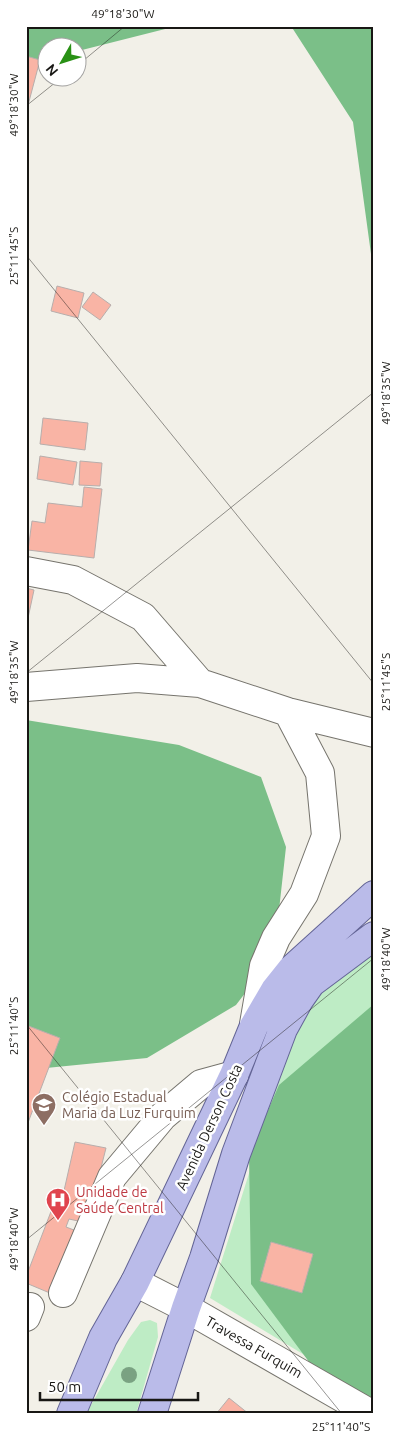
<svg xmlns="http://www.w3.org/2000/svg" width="400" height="1440" viewBox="0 0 400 1440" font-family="Ubuntu,sans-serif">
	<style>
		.green { fill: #beecc5 }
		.forest { fill: #7bbf88 }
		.building { fill: #f9b4a5; stroke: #b7aeac }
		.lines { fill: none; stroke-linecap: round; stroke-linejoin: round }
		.minor-casing { stroke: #76746d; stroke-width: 30 }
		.major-casing { stroke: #636495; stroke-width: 30 }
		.minor { stroke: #fff; stroke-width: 28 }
		.major { stroke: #babbe9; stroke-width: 28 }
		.tree { fill: #7aa282 }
		.ticks { fill: none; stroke: #181714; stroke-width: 1; stroke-opacity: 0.45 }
		.labels { text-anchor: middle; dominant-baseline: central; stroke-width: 5; stroke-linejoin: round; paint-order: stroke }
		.education-label { font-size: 14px; fill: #785e54; stroke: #fff; text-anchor: start }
		.street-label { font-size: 14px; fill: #181714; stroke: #fff }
		.health-label { font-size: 14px; fill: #be3a42; stroke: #fff; text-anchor: start }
		.neatline { fill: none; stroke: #181714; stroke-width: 2 }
		.ticks-label { font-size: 12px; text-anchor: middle; fill: #181714 }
	</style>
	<rect width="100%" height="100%" fill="#f2f0e8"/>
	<path class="green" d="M374,953v444l-164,-99 91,-291z
		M150,1320l7,3 1,14 -22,77h-50l42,-74 13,-18z"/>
	<path class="forest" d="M26,26h151l-99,25v-3h-30l-1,10 -15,4h-6z
		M291,26h83v250l-21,-154z
		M26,720l153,25 82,32 25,70 -12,108 -38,50 -89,53 -121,12z
		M374,1004v410l-53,-36 -70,-94 -2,-130 30,-69z"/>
	<path class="building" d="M26,56l14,4 -13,49 -1,-1z
		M57,286l27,7 -6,25 -27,-7z
		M93,292l18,13 -11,15 -18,-13z
		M43,418l45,5 -3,27 -45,-6z
		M40,456l37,6 -4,23 -36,-6z
		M80,461l22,2 -2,23 -21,-1z
		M84,487l18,2 -8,69 -66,-8 4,-29 13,2 3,-20 34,4z
		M26,588l8,2 -6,28h-2z
		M26,1025l34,13 -34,90z
		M75,1142l31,6 -19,75 -18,-4 -3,8 16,6 -25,63 -31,-13v-6l29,-76 6,3z
		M271,1242l42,12 -11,39 -42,-12z
		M229,1398l20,16h-33z"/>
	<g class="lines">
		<defs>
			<path id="minor" d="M26,571l47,9 70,37 57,66
				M26,687l111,-9 63,5 88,29 86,21
				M254,1024l10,-58 12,-28 28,-44 22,-58 -6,-63 -32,-61
				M135,1282l51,26 185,106
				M63,1293l49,-116 51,-61 38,-32 33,-9
				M26,1317l4,-10"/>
			<path id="major" d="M71,1414l32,-76 32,-56 99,-207 20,-49 21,-36 16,-20 83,-75
				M152,1414l34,-106 18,-50 32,-104 47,-125 16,-29 12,-17 63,-47"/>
		</defs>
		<use href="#minor" class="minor-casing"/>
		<use href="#major" class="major-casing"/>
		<use href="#minor" class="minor"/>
		<use href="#major" class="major"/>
	</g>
	<circle class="tree" cx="129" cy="1375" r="8"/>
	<path class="ticks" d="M78,65l47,-39M26,106l35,-28M26,255l348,429M26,673l348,-281M26,1024l316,390M26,1240l348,-282"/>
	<defs>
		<symbol id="school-pin" viewBox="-11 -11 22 30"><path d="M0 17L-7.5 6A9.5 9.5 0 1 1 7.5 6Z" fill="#8d6e63" stroke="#fff"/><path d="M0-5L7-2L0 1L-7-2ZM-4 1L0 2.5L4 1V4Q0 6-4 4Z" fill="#fff"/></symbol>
		<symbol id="hospital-pin" viewBox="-11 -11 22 30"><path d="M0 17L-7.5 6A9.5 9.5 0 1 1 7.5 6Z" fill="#e0444e" stroke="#fff"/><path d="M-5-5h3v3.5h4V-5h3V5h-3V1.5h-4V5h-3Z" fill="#fff"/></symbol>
	</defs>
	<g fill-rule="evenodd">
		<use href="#school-pin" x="30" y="1091" width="28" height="38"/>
		<use href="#hospital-pin" x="44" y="1186" width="28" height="38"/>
	</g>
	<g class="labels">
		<g class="education-label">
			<text x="62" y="1097">Colégio Estadual<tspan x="62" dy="16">Maria da Luz Furquim</tspan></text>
		</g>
		<g class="street-label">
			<text transform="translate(209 1127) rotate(-65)">Avenida Derson Costa</text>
			<text transform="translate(254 1347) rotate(30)">Travessa Furquim</text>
		</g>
		<g class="health-label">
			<text x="76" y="1192">Unidade de<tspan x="76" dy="16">Saúde Central</tspan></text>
		</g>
	</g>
	<rect width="400" height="1440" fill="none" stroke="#ffffff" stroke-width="55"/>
	<g transform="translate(62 62) rotate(231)"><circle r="24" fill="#ffffff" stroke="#a3a2a1"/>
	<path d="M0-4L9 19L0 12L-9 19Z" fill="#299115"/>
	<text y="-8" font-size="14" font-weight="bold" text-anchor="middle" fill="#181714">N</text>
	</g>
	<path d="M40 1392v8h158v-8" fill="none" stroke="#181714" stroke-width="2.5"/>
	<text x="48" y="1392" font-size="15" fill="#181714" stroke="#ffffff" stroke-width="4" paint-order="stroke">50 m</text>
	<rect x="28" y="28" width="344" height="1384" class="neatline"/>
	<g class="ticks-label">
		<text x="123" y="18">49°18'30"W</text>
		<text transform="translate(14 105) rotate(-90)" y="4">49°18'30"W</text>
		<text transform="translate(14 256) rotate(-90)" y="4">25°11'45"S</text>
		<text transform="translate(386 393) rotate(-90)" y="4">49°18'35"W</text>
		<text transform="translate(14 672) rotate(-90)" y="4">49°18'35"W</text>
		<text transform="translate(386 682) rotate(-90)" y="4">25°11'45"S</text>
		<text transform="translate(386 959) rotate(-90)" y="4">49°18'40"W</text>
		<text transform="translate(14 1026) rotate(-90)" y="4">25°11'40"S</text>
		<text transform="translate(14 1239) rotate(-90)" y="4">49°18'40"W</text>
		<text x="341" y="1431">25°11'40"S</text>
	</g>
</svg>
